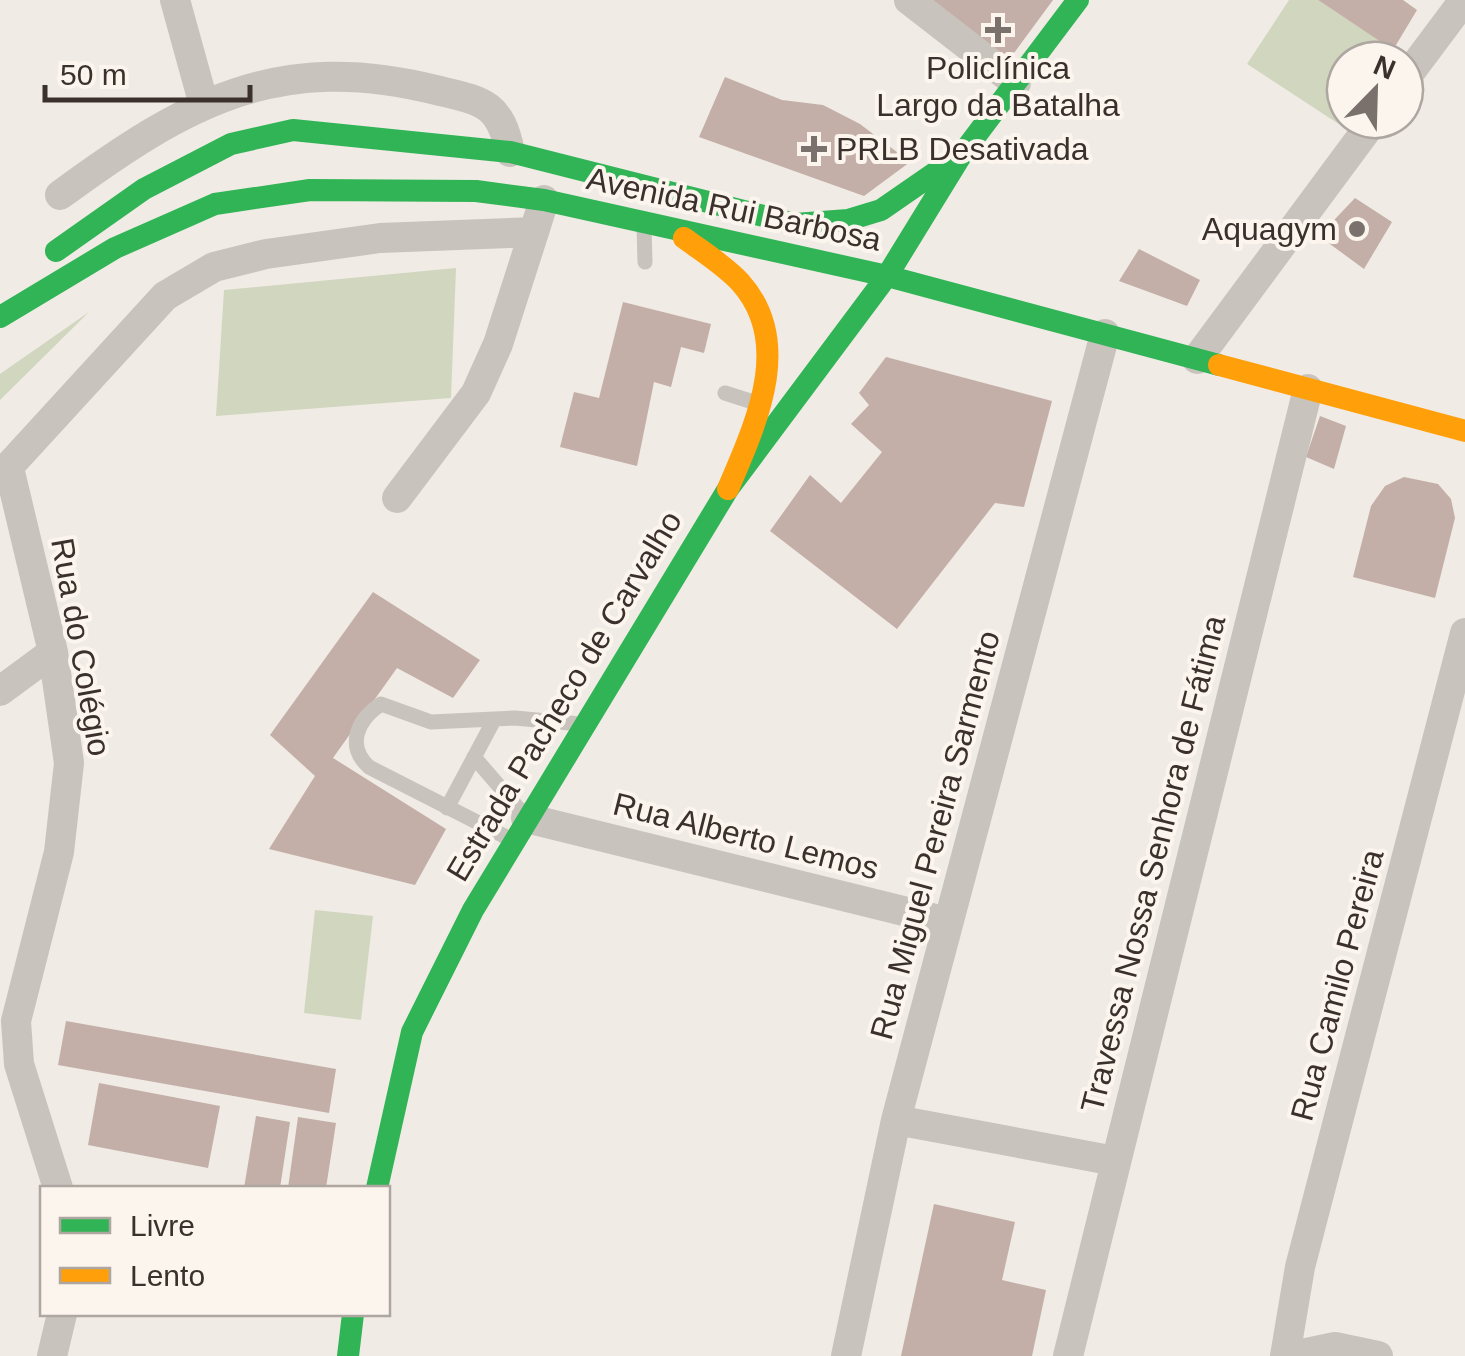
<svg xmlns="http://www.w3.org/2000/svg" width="1465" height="1356" viewBox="0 0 1465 1356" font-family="Arial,sans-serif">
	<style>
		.green { fill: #d1d6bf }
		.building { fill: #c3afa7 }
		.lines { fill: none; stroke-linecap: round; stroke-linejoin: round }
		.lane { stroke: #c9c3be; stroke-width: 15 }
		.street { stroke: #c9c3be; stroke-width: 30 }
		.fast { stroke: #30b455; stroke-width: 22 }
		.slow { stroke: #ff9f0a; stroke-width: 22 }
		.poi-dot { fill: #7a716c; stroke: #fbf5ee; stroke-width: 4 }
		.labels { text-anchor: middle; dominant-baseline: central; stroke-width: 8; stroke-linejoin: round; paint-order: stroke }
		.poi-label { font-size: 32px; fill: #3b302b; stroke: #fbf5ee }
		.street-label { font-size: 32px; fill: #3b302b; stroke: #fbf5ee }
	</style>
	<rect width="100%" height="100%" fill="#f0ebe5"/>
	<path class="green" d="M1289,0h29l86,57 -59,3v60h18l-9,14 -107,-70z
		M456,268l-5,130 -235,18 8,-126z
		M89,312l-89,88v-26z
		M315,910l58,6 -12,104 -57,-7z"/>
	<path class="building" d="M924,0h129l-45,61z
		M1318,0h85l14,10 -24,40z
		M725,77l57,23 41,5 37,19 50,38 -46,34 -165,-59z
		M1355,198l37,24 -28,47 -45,-33z
		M1139,249l61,31 -13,26 -68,-25z
		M623,302l88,22 -7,29 -23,-6 -10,40 -17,-5 -17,84 -77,-19 14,-55 25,6z
		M886,357l166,44 -28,106 -29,-4 -98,126 -127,-98 40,-56 31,28 41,-51 -31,-28 18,-19 -10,-12z
		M1320,416l26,10 -12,43 -28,-12z
		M1404,477l34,7 13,15 4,19 -20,80 -82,-21 18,-71 14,-20z
		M373,592l107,68 -27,38 -56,-30 -64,90 113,71 -31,56 -146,-36 46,-73 -45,-41z
		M66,1021l270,48 -7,44 -271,-48z
		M99,1083l121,23 -12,62 -120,-23z
		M256,1116l34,6 -10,66h-36z
		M298,1117l38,6 -10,65h-38z
		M934,1204l81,18 -13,58 44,10 -14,66h-131z"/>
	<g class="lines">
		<path class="lane" d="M644,226l1,36
			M725,393l28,9
			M474,757l50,58
			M447,808l47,-88
			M512,840l-143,-73c-23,-21 -12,-47 12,-63l50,18 84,-4 65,6"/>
		<path class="street" d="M175,0l29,105
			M909,0l107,83
			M1405,79l59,-79
			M60,195c124,-91 217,-145 376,-105 46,11 64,12 74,62
			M1197,359l177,-239
			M9,468l44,184 16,111 -10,89 -43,169 3,43 39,124
			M0,476l165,-180 49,-29 52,-13 114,-16 154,-6 10,-32
			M397,498l79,-105 22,-49 36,-112
			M0,691l53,-39
			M526,818l422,104
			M896,1120l219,41
			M52,1356l10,-42
			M846,1356l50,-236 209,-786
			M1068,1356l240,-967
			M1285,1356l15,-89 165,-634
			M1292,1356l43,-9 43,9"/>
		<path class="fast" d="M56,251l88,-62 87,-45 62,-14 217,22 285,72 53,-4 33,-10 81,-56
			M887,276l75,-122 116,-154
			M0,317l115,-69 100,-44 95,-14 166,1 68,9 343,76 332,89
			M377,1188l35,-156 61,-122 255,-421 159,-213
			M348,1356l5,-42"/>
		<path class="slow" d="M684,238c19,14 40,27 56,44 55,61 15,143 -12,207
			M1219,365l246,66"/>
	</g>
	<g class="poi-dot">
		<path d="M993 15h10v10h10v10h-10v10h-10v-10h-10v-10h10z"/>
		<path d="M809 134h10v10h10v10h-10v10h-10v-10h-10v-10h10z"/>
		<circle cx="1357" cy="229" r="10"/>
	</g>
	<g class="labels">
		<g class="poi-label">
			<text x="998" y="68">Policlínica<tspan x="998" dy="37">Largo da Batalha</tspan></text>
			<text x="836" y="149" text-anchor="start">PRLB Desativada</text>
			<text x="1337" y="229" text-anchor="end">Aquagym</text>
		</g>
		<g class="street-label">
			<text transform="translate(734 209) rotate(12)">Avenida Rui Barbosa</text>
			<text transform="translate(81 647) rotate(80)">Rua do Colégio</text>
			<text transform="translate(564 696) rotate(-59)">Estrada Pacheco de Carvalho</text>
			<text transform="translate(935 835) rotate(-75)">Rua Miguel Pereira Sarmento</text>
			<text transform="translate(746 836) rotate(14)">Rua Alberto Lemos</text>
			<text transform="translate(1153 864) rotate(-76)">Travessa Nossa Senhora de Fátima</text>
			<text transform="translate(1337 985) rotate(-75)">Rua Camilo Pereira</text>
		</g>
	</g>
	<rect x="40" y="1186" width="350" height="130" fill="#fbf5ee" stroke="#aea6a0" stroke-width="2.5"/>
	<rect x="60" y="1218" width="50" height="15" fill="#30b455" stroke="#aea6a0" stroke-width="2.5"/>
	<text x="130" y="1236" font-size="30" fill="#3b302b">Livre</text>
	<rect x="60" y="1268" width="50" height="15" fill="#ff9f0a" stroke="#aea6a0" stroke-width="2.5"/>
	<text x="130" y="1286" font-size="30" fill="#3b302b">Lento</text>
	<g transform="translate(1375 90) rotate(23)"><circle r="48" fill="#fbf5ee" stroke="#aea6a0" stroke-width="2.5"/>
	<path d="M0-8L18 38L0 25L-18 38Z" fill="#7a716c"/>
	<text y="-15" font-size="28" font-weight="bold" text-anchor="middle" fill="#3b302b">N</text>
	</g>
	<path d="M45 85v15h205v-15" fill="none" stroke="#3b302b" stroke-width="5"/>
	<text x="60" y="85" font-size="30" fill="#3b302b" stroke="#fbf5ee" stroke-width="8" paint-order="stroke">50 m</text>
</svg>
